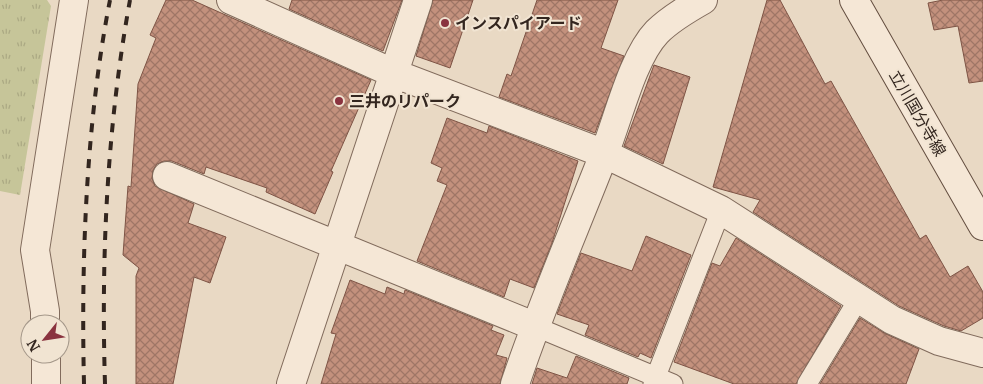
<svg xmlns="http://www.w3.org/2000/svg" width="983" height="384" viewBox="0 0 983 384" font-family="Merriweather,'Noto Sans JP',serif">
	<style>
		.grass { fill: url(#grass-tufts) }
		.building { fill: url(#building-cross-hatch); stroke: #7e5445 }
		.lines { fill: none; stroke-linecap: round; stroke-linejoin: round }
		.service-casing { stroke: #816b5c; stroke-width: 21 }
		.minor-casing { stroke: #816b5c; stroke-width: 30 }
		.secondary-casing { stroke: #634d3f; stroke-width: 30 }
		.service { stroke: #f5e7d6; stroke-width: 19 }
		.minor { stroke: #f5e7d6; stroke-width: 28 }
		.secondary { stroke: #f5e7d6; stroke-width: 28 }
		.rail { stroke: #33261f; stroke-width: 4; stroke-dasharray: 9 9; stroke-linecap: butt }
		.poi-dot { fill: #8a333f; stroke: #f1e4d2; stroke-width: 2 }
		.labels { text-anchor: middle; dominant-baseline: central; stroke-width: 4; stroke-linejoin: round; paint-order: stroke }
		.poi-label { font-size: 16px; font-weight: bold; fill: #33261f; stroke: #f1e4d2; text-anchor: start }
		.street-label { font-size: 16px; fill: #33261f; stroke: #f1e4d2 }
	</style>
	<defs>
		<pattern id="grass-tufts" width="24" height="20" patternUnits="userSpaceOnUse" patternTransform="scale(1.25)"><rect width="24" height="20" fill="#c6c599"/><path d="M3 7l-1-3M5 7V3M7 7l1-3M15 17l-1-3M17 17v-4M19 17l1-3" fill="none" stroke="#aba983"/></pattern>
		<pattern id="building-cross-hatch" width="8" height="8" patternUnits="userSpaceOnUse" patternTransform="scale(1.25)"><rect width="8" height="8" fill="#c3917d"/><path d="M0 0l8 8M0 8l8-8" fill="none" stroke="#9f7666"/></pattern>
	</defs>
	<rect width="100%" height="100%" fill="#e9d9c4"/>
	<path class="grass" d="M0,0h47l4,6 -31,189 -20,-4z"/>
	<path class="building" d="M166,0h26l179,80 -40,91 2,1 -18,42 -49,-22 1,-4 -61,-21 -2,7 -32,-13h-8l-7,3 -4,6 -1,8 3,8 39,18 -6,19 38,14 -16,46 -16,-6 -21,107h-37v-108l3,-8 -16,-13 5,-69 3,1 7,-103 18,-46 -6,-3z
		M292,0h110l-19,51 -94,-42z
		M433,0h40l-23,68 -34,-12z
		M537,0h81l-17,48 23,8 -29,77 -96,-36 8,-23 4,2z
		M767,0h13l45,84 6,-3 89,158 6,-4 24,42 18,-11 15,26v26l-22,13 -17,-5 -45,-20 -146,-94 7,-12 -47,-13z
		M943,0h40v81l-14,2 -11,-57 -24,4 -6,-27z
		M654,65l36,12 -27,87 -39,-18z
		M447,118l40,15 2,-7 89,35 -26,82 -18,45 -24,-9 -6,18 -87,-36 30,-76 -10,-4 5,-13 -11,-5z
		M646,236l45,19 -40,103 -11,-5 -2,4 -53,-22 4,-10 -32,-11 24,-61 51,18z
		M736,238l105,68 -45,78h-62l-60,-22 38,-99 8,3z
		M350,280l35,14 2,-7 17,7 1,-4 88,36 -2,4 13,5 -8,20 11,3 -7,26h-179l15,-50 -5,-1z
		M860,318l26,16 33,15 -13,35h-86z
		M576,356l53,22 -2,6h-95l5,-16 30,10z"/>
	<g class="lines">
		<defs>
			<path id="service" d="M534,326l139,58
				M653,384l68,-174
				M807,384l51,-84"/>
			<path id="minor" d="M231,0l162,73 212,81 116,56 171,110 47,21 44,12
				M167,176l367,150
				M45,324v-13l-10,-61 39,-250
				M46,354v30
				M291,384l127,-384
				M515,384c26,-78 59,-153 89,-230 14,-34 28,-96 53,-122 13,-13 30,-23 46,-32"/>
			<path id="secondary" d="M854,0l129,226"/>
		</defs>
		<use href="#service" class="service-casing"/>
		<use href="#minor" class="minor-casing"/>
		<use href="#secondary" class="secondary-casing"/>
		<use href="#service" class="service"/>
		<use href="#minor" class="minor"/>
		<use href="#secondary" class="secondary"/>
		<path class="rail" d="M84,384c-3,-124 2,-262 26,-384
			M105,384c-4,-128 2,-258 25,-384"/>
	</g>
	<g class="poi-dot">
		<circle cx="445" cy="23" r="5"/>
		<circle cx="339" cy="101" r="5"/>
	</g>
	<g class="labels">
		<g class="poi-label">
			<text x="455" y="23">インスパイアード</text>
			<text x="349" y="101">三井のリパーク</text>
		</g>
		<g class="street-label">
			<text transform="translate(918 113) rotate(60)">立川国分寺線</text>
		</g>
	</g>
	<g transform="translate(45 339) rotate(240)"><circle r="24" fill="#f1e4d2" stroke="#a5988a"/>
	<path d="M0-4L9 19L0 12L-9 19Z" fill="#8a333f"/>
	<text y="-8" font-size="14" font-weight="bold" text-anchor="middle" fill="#33261f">N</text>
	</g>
</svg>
